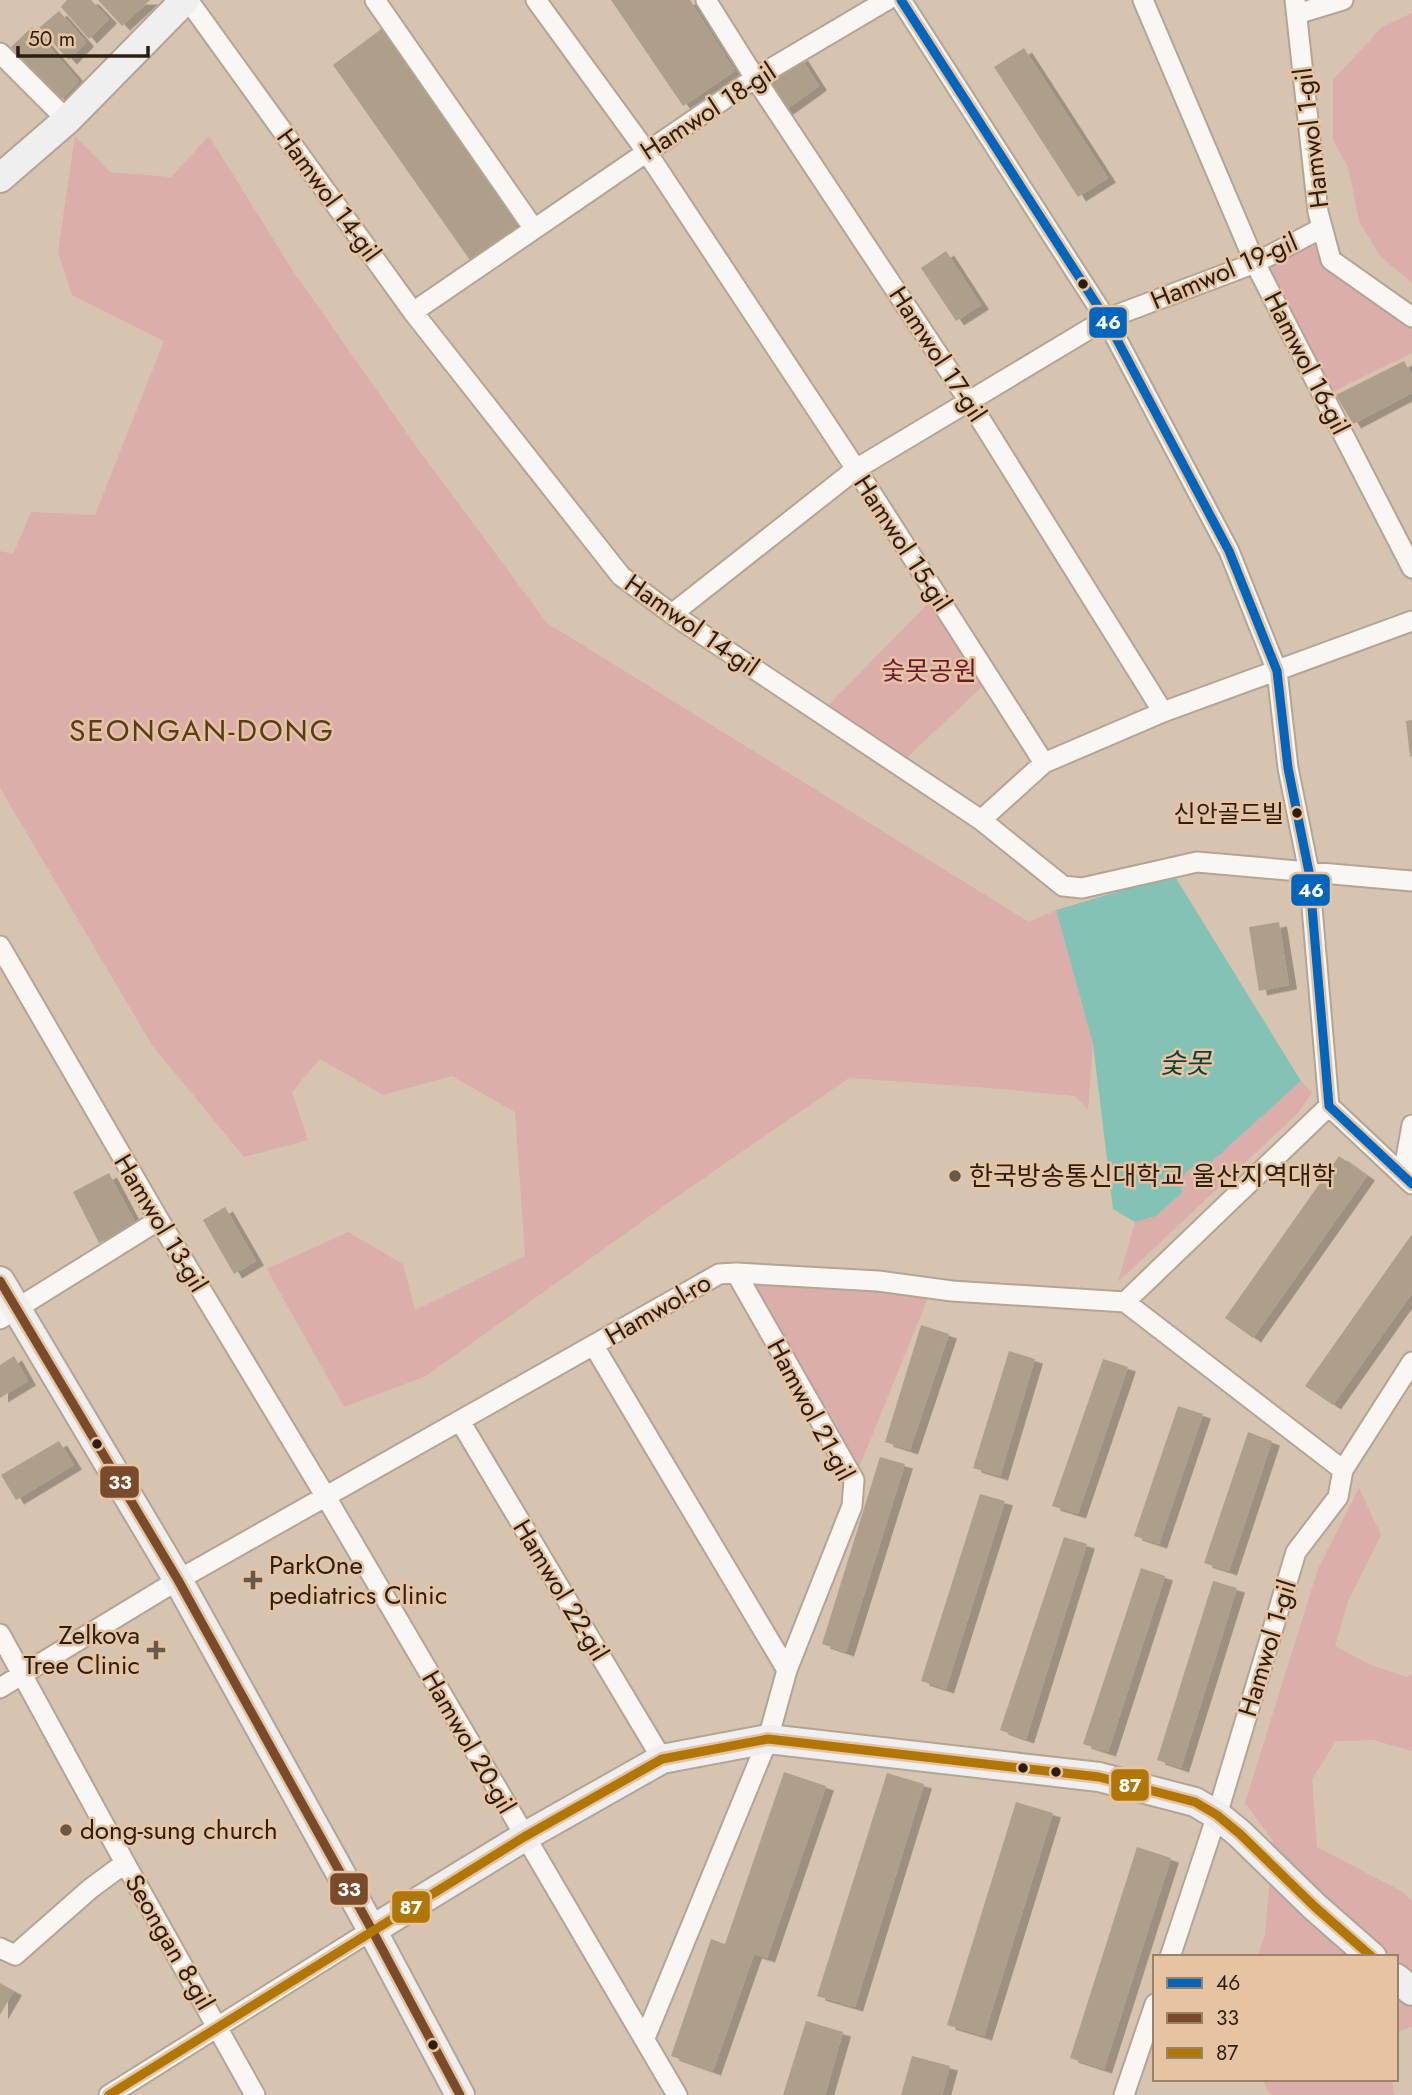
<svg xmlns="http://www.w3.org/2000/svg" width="1412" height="2095" viewBox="0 0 1412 2095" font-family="Jost,'Noto Sans KR',sans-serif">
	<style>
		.green { fill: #dbadab }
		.water { fill: #85c2b6 }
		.building { fill: #ad9f8a; filter: url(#shadow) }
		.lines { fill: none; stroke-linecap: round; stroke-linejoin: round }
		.street-casing { stroke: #b3a494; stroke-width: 23 }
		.secondary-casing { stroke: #b3a494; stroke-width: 32 }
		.street { stroke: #f9f6f3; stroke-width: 19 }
		.secondary { stroke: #f0efef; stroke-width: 28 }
		.bus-1-casing { stroke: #e6c4a1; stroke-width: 14 }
		.bus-2-casing { stroke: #e6c4a1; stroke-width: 14 }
		.bus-3-casing { stroke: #e6c4a1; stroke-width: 14 }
		.bus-1 { stroke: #0065bd; stroke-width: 9 }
		.bus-2 { stroke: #7a4b2a; stroke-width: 9 }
		.bus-3 { stroke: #b07606; stroke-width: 9 }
		.bus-dot { fill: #2b1e11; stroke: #e6c4a1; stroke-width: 2.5 }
		.poi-dot { fill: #675849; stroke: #e6c4a1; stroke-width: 2.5 }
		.labels { text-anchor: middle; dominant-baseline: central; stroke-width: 5; stroke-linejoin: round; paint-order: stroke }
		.bus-label { font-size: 24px; fill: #2b1e11; stroke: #e6c4a1; text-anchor: end }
		.street-label { font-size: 26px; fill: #2b1e11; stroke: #e6c4a1 }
		.park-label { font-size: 26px; fill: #6e1732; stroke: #e6c4a1 }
		.poi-label { font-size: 26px; fill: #2b1e11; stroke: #e6c4a1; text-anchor: start }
		.water-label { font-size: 28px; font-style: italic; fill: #113e3a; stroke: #e6c4a1 }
		.quarter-label { font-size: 30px; letter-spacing: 2px; fill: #583c1c; stroke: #e6c4a1 }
		.line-badge { stroke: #e6c4a1; stroke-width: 2.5 }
		.badge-label { font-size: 19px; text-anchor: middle; font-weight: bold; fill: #fff }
	</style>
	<defs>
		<filter id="shadow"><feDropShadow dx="8" dy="4.5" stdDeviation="0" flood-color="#0004"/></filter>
	</defs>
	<rect width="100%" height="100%" fill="#d7c4b0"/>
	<path class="green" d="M1412,13v270l-32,-27 -21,-35 -11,-54 -15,-27v-60l49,-53z
		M75,136l35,36 61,5 38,-41 84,135 128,182 126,170 482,299 27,-12 37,134 -5,66 -13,-14 -98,-9 -128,-9 -164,113 -259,185 -82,31 -77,-138 81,-37 55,32 12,46 110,-54 -10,-144 -63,-36 -69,19 -63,-36 -28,33 16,48 -64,17 -92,-112 -152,-257v-237l13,3 18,-42 64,3 69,-174 -92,-46 -14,-43z
		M1319,230l12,31 81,56v36l-88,43 -69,-133z
		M936,595l54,84 -91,86 -78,-52z
		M1301,1081l11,12 -15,21 -179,168 17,-60 21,-6 26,-23 -1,-13 8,-11 18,-3z
		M736,1273l196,15 -78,192z
		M1359,1488l22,47 -33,66 -13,45 36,19 36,12 5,-3v77l-39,-11 -37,1 -24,38 5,68 86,45 9,9v126l-16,5v-75h-139l8,-22 8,-94 -28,-38 73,-234z
		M1263,2079h129l2,16h-121l-6,-5z"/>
	<path class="water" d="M1174,875l127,206 -94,85 -18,3 -8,11 1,13 -26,23 -21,6 -22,-13 -20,-165 -37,-134z"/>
	<path class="building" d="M67,0h24l18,19 -20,20 -28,-32z
		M98,0h52l-28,26z
		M611,0h79l45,71 -52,35z
		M59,11l27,31 -17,18 -30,-32z
		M32,27l47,54 -18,19 -50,-53z
		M384,27l140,199 -52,37 -139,-198z
		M1024,48l84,130 -30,19 -84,-130z
		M800,56l19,30 -35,25 -20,-30z
		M946,251l35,54 -25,16 -35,-53z
		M1404,361l8,14v18l-59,31 -17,-29z
		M1412,720v36l-2,1 -4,-36z
		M1279,922l10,63 -30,6 -10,-64z
		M1339,1156l28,20 -114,162 -28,-20z
		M109,1173l27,51 -37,19 -26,-51z
		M225,1207l31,54 -22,13 -31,-54z
		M1412,1234v59l-79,112 -28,-19z
		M921,1325l28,9 -39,116 -25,-8z
		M1009,1351l26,8 -35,117 -27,-8z
		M14,1356l14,25 -28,17v-33z
		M1103,1359l25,8 -50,147 -26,-8z
		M1178,1406l25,8 -44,130 -25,-8z
		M1248,1432l24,9 -43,130 -25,-8z
		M59,1441l15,24 -58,35 -15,-25z
		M880,1457l25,7 -59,188 -24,-8z
		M980,1494l25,7 -59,188 -25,-8z
		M1064,1537l23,7 -61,195 -26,-9z
		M1141,1568l24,8 -57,176 -25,-8z
		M1213,1581l24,7 -56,180 -24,-8z
		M784,1772l42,14 -59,172 -13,-4 -41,117 -42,-15 40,-117 14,5z
		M887,1773l37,11 -69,223 -38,-11z
		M1016,1802l37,11 -69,223 -37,-11z
		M1137,1847l34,11 -67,211 -34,-11z
		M0,1983l14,8 -14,24z
		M806,2021l37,11 -18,63h-42z
		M912,2056l38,10 -8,29h-41z"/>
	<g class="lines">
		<defs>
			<path id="street" d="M188,0l225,312 208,264 51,38 309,206 82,66 19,2 115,-26 215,19
				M375,0l159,229
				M536,0l110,151 210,318 188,294
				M706,0l49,78 214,323 194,311
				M901,0l205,319 123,232 48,120 11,97 21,104 20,234 83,78
				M1143,0l112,263 157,305
				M1295,0l23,212 13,48 81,57
				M1297,14l46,-14
				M0,53l67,67
				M413,312l342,-234 132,-78
				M672,614l184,-145 250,-150 149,-56 67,-35
				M981,820l63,-57 119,-51 249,-91
				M0,946l159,274 167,277 351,598
				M1403,1175l9,-50
				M1125,1302l218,168
				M0,1319l159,-99
				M594,1346l193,324
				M460,1421l202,338
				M0,1634l125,229 130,232
				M0,1688l178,-108 541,-306 17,-1 142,8 74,10 173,11 204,-196
				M0,1948l15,7 75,-66 35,-26
				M1170,1957l47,-142 79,-263 42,-55 5,-27 69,-108
				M645,2038l123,-299 19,-69 65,-164 2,-26 -118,-207
				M109,2095l263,-165
				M1124,2095l31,-91"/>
			<path id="secondary" d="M0,178l67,-58 118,-120
				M0,1281l178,299 194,350 88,165
				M372,1930l152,-93 138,-78 106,-20 331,38 96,25 22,13 23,19 75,73 57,50
				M1396,1978l16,13"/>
		</defs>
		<use href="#street" class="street-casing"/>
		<use href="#secondary" class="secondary-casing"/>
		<use href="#street" class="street"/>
		<use href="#secondary" class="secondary"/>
		<defs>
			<path id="bus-1" d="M901,0l205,319 123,232 48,120 11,97 21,104 20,234 83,78"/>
			<path id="bus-2" d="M0,1281l178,299 194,350 88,165"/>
			<path id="bus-3" d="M109,2095l415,-258 138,-78 106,-20 331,38 96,25 22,13 23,19 75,73 57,50"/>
		</defs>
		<use href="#bus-1" class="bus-1-casing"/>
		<use href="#bus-2" class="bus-2-casing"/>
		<use href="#bus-3" class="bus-3-casing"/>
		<use href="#bus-1" class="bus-1"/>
		<use href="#bus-2" class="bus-2"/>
		<use href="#bus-3" class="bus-3"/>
	</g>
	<g class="bus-dot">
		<circle cx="1083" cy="284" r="6"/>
		<circle cx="1297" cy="813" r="6"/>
		<circle cx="97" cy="1444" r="6"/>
		<circle cx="1023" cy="1768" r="6"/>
		<circle cx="1056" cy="1772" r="6"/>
		<circle cx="433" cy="2045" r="6"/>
	</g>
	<g class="poi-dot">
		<circle cx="955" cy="1176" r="7"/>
		<path d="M249.5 1569.5h7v7h7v7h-7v7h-7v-7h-7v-7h7z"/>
		<path d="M152.5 1639.5h7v7h7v7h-7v7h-7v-7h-7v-7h7z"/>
		<circle cx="66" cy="1830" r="7"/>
	</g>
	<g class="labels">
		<g class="bus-label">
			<text x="1284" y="813">신안골드빌</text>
		</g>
		<g class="street-label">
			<text transform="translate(708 111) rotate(-33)">Hamwol 18-gil</text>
			<text transform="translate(1311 138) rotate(-97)">Hamwol 1-gil</text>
			<text transform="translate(329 195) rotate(54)">Hamwol 14-gil</text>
			<text transform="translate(1224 271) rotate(-23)">Hamwol 19-gil</text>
			<text transform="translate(938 354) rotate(57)">Hamwol 17-gil</text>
			<text transform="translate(1307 363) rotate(63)">Hamwol 16-gil</text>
			<text transform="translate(903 543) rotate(57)">Hamwol 15-gil</text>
			<text transform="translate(692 625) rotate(35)">Hamwol 14-gil</text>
			<text transform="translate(161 1223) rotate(59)">Hamwol 13-gil</text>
			<text transform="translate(658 1309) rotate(-30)">Hamwol-ro</text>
			<text transform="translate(811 1410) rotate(62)">Hamwol 21-gil</text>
			<text transform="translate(561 1590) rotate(59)">Hamwol 22-gil</text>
			<text transform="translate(1267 1648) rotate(-73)">Hamwol 1-gil</text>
			<text transform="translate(469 1742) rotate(60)">Hamwol 20-gil</text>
			<text transform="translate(170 1942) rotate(60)">Seongan 8-gil</text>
		</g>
		<g class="park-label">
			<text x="929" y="671">숯못공원</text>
		</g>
		<g class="poi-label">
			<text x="969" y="1176">한국방송통신대학교 울산지역대학</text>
			<text x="269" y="1565">ParkOne<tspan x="269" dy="30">pediatrics Clinic</tspan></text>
			<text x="140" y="1635" text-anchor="end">Zelkova<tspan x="140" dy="30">Tree Clinic</tspan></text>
			<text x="80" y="1830">dong-sung church</text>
		</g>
		<g class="water-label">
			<text x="1185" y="1063">숯못</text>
		</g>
		<g class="quarter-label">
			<text x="202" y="730">SEONGAN-DONG</text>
		</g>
	</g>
	<g class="line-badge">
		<rect x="1088" y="306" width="40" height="33" rx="7" fill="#0065bd"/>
		<rect x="1290" y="873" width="41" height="34" rx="7" fill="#0065bd"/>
		<rect x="99" y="1465" width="41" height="34" rx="7" fill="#7a4b2a"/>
		<rect x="1110" y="1768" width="40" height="34" rx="7" fill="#b07606"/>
		<rect x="329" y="1872" width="40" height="34" rx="7" fill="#7a4b2a"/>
		<rect x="391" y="1890" width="40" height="34" rx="7" fill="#b07606"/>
	</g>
	<g class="badge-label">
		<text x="1108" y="329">46</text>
		<text x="1311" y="897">46</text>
		<text x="120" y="1489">33</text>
		<text x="1130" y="1792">87</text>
		<text x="349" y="1896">33</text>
		<text x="411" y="1914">87</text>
	</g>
	<rect x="1153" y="1955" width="245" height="126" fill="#e6c4a1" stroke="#9b8267" stroke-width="2"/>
	<rect x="1167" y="1978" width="35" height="10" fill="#0065bd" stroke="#9b8267" stroke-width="2"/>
	<text x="1216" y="1990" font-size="21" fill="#2b1e11">46</text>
	<rect x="1167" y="2013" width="35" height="10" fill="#7a4b2a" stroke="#9b8267" stroke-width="2"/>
	<text x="1216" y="2025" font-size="21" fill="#2b1e11">33</text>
	<rect x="1167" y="2048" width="35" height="10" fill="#b07606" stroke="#9b8267" stroke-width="2"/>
	<text x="1216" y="2060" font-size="21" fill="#2b1e11">87</text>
	<path d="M18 46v10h130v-10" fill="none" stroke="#2b1e11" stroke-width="3.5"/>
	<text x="28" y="46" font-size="21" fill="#2b1e11" stroke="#e6c4a1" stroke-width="5" paint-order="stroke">50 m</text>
</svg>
